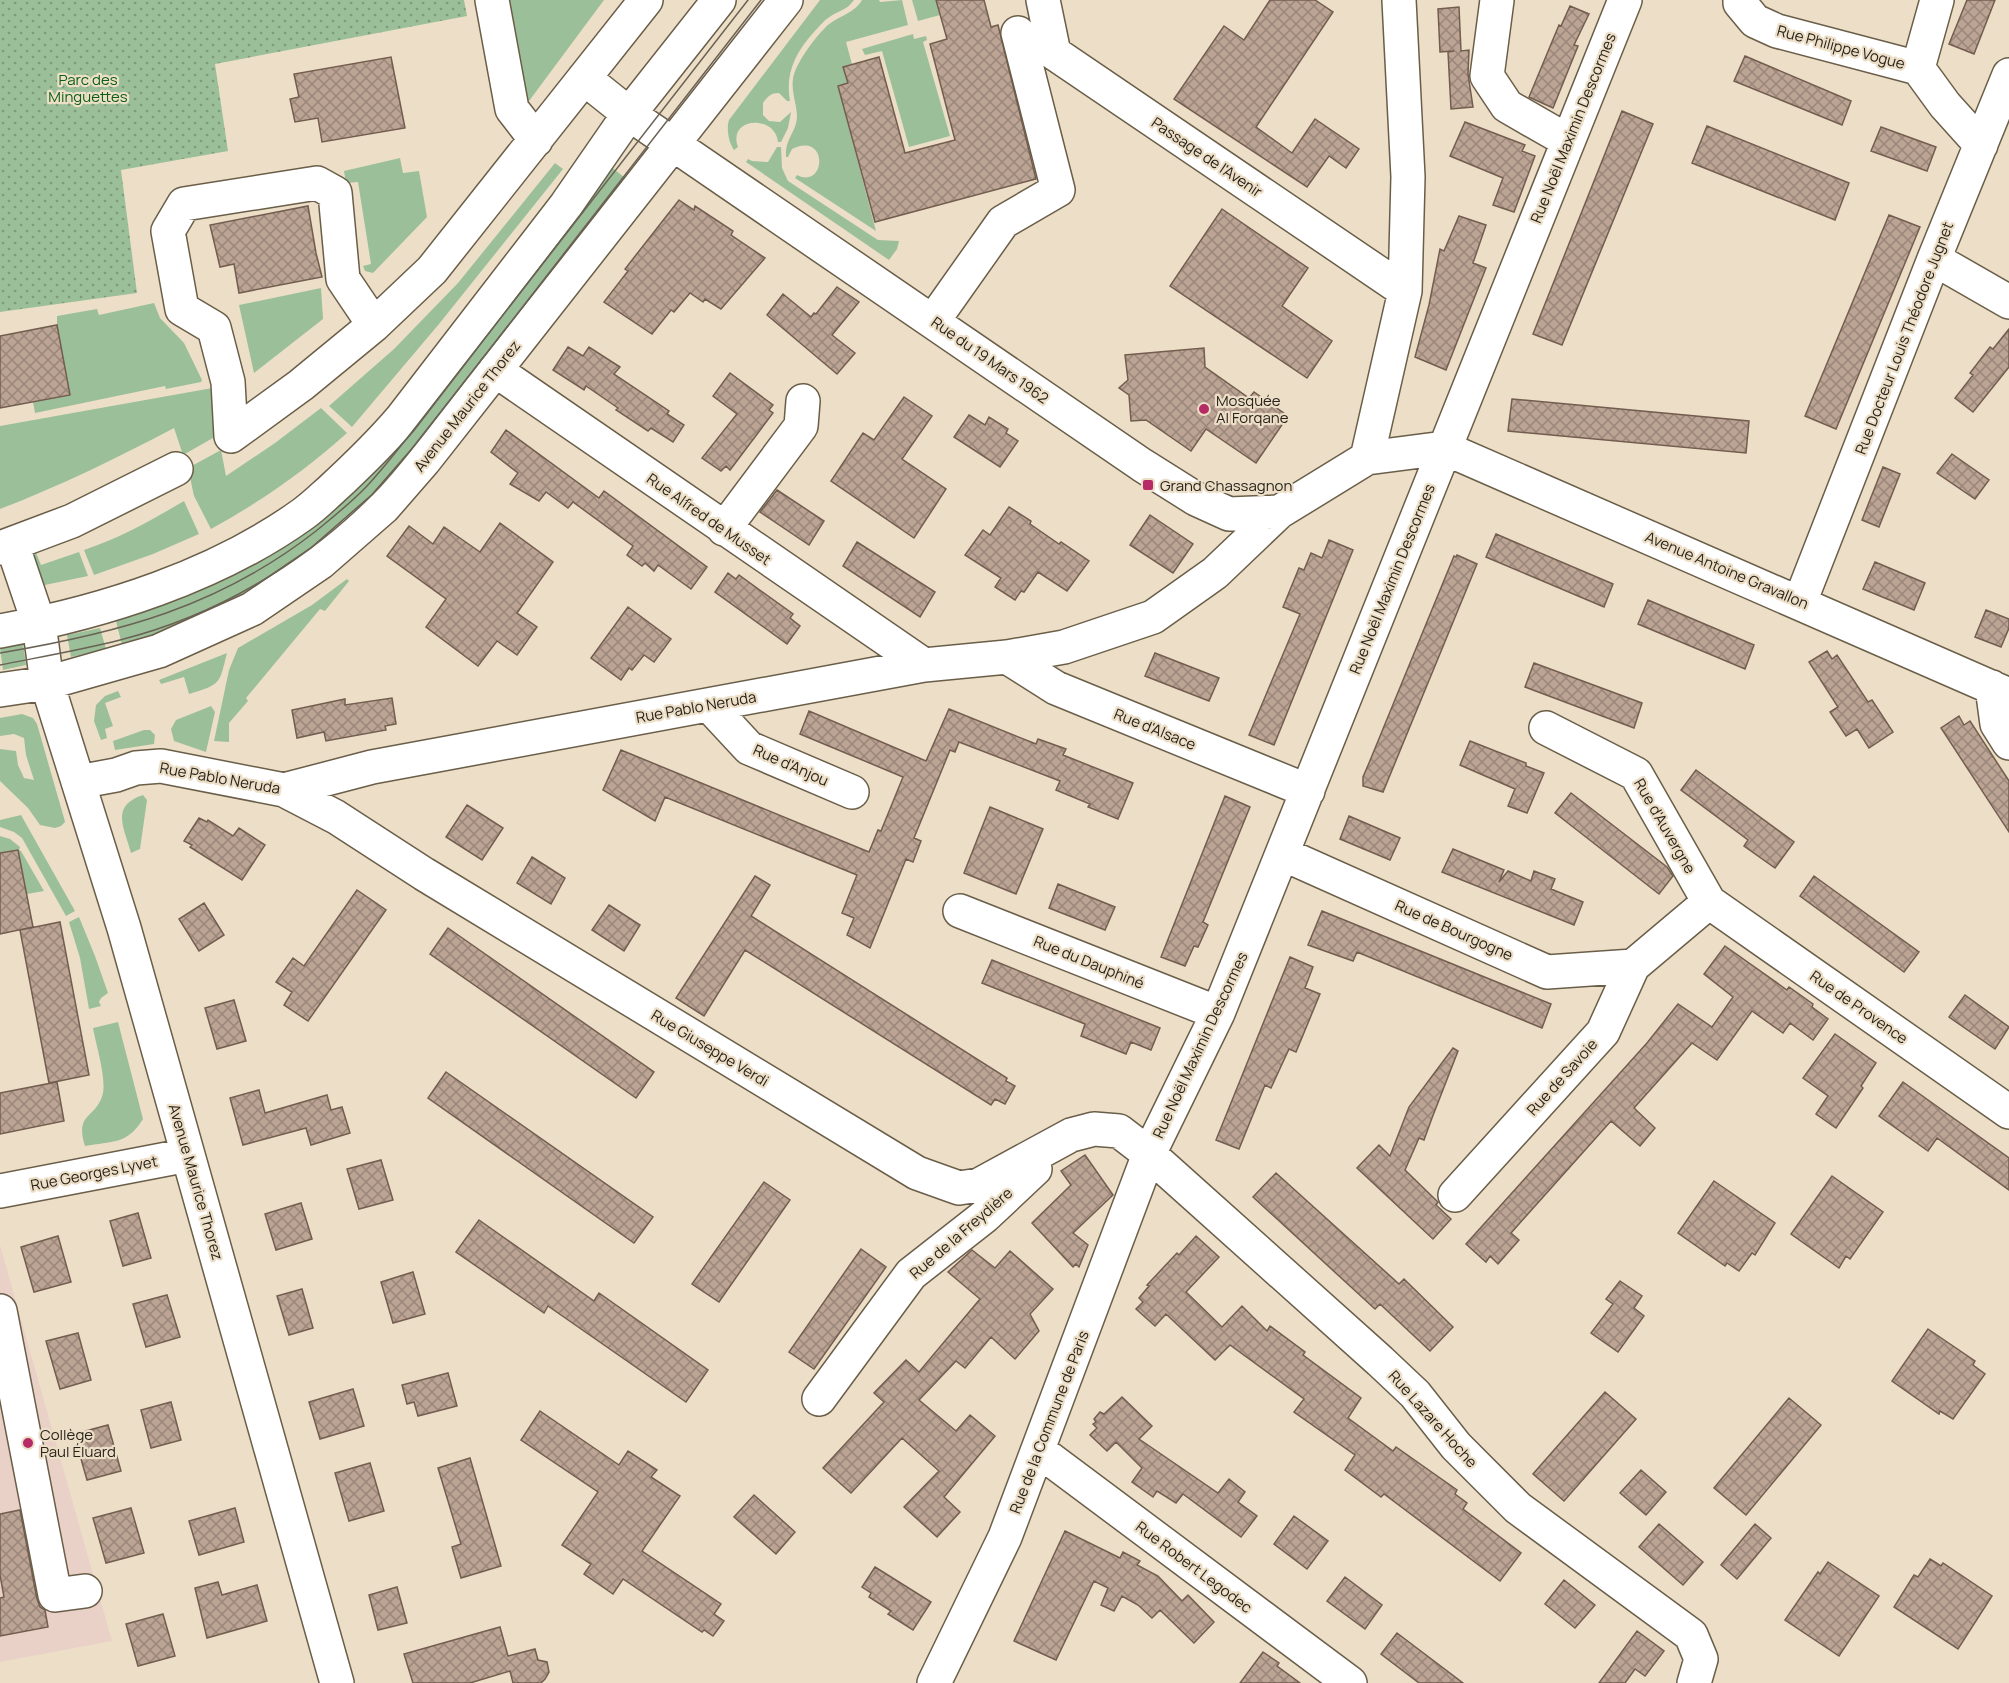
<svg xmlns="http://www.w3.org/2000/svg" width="2009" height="1683" viewBox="0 0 2009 1683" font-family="Manrope,sans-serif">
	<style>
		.education { fill: #e9d1c7 }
		.green { fill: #9bc099 }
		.park { fill: url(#park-dots) }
		.building { fill: url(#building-cross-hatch); stroke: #735d4f; stroke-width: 1.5 }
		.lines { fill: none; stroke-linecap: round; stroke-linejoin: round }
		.minor-casing { stroke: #6a5e49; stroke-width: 36 }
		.minor { stroke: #fff; stroke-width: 33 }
		.tram { stroke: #6a6254; stroke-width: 1.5 }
		.poi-dot { fill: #b62a65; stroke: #eddfc7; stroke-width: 2 }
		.labels { text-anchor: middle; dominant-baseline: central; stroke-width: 4.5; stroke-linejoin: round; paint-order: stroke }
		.street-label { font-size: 15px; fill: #28231a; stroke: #eddfc7 }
		.park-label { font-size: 15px; fill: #0c6016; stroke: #eddfc7 }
		.poi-label { font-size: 15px; fill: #28231a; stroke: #eddfc7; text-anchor: start }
	</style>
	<defs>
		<pattern id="park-dots" width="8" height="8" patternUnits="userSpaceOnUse" patternTransform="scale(1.5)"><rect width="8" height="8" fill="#9bc099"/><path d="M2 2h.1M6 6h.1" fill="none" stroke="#7e9c7c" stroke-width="1.8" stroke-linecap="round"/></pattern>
		<pattern id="building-cross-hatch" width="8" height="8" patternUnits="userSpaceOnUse" patternTransform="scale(1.5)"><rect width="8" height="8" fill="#bca495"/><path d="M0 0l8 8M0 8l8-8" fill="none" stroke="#998579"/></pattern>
	</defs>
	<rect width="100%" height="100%" fill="#eddfc7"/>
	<path class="education" d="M0,1245l112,396 -112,21z"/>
	<path class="green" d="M505,0h99l-75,101 -4,1z
		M820,0h34c-7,10 -14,10 -23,16 -7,4 -12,11 -17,16 -19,21 -29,42 -24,69h-3l-8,-8c-8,0 -11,3 -16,10v12l6,6 11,1 11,-10 -3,16 -7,14h-3c-3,-28 -51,-25 -40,5l-4,3c-5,-7 -8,-21 -5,-30z
		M862,0h17l1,2 22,-2 6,25 -62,17 6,22 -9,3 5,16 -10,3 38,145 -81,-53 2,-3c29,15 32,-44 -5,-26l-4,8h-2c-1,-19 10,-24 11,-40 0,-13 -6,-25 -4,-38 1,-13 22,-42 32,-51 11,-12 28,-13 37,-28z
		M912,0h24l4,15 -22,6z
		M913,34l1,5 12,-3 1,4 -4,2 27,94 -41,11 -27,-96 -17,4 -3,-6z
		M777,147h4l1,21 6,13 90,59 21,1 -2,8 -8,11 -143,-98 2,-3 4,2 16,1z
		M400,158l3,15 16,-2 8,46 -54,56 -8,-2 -2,-5 8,-2 -13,-82 -12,1 -2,-12z
		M605,162l29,23 -199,252 -133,131 -178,85 -9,-36 182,-87z
		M555,163l8,6 -124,155 -87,103 -23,-21 65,-57 64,-66z
		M321,288l2,31 -69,54 -15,-68z
		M154,303l6,15 24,25 18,37 -1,2 -35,7 -1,-3 -130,27 -2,-11 37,-7 -13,-70v-9l40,-7 2,6z
		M218,387l2,47 -37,21 -9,-27c-57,30 -114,58 -174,81v-83z
		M321,408l26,25c-42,38 -87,69 -136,96l-17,-33 -6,-28 33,-18 5,26 49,-33z
		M184,501l15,33 -46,20 -59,21 -10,-25c36,-12 68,-30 100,-49z
		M35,550l6,15 38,-13 9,24 -48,10 -10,-33z
		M347,579l2,2 -24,30 -5,-2 -74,89 2,3 -19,22v19l-15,-1 15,-71 9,-22 74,-43z
		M100,628l6,21 -35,8 -4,-22z
		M23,644l3,21 -23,5 -3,-22z
		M227,653c-8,32 -6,31 -38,41l-5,-17 -23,7 -2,-4z
		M118,691l3,6 -16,6 8,23 -8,3 2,9 -6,2 -7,-19 2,-16 9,-9z
		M211,706l4,6 -9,40 -32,-11 -3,-12 5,-9z
		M22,714l11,4 4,6 27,94 1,4 -4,4 -6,2 -15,-3 -12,-17 -28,-27v-32l16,2 2,14 6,13 10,2 -8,-25 -2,-17 -10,-4 -14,2v-18z
		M144,730h6l5,5 -1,9 -39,6 -2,-9z
		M143,795l4,5 -7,49 -9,4c-7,-26 -21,-47 12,-58z
		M21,815l54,96 -9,5 -44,-78 -8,-6 -14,-5v-7z
		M0,836l10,3 10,8 -1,3 2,1 23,40 -17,3 -9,-44 -18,3z
		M79,917l16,39 13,37 -7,5 -2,4 2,4 -12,3 -9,-51 -11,-36z
		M118,1022l25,97c-16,26 -31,22 -58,27 -11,-34 12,-27 18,-53 3,-17 -7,-48 -10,-65z"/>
	<path class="park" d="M0,0h464l3,16 -252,48 13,87 -107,19 16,123 -137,19z"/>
	<path class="building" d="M936,0h48l7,27 7,-2 38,154 -161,43 -37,-136 10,-3 -5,-16 36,-10 26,96 50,-13 -25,-96 17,-5z
		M1270,0h45l18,12 -77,115 36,26 23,-34 44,30 -13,19 -17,-12 -22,31 -133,-88 50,-73 20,14z
		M1967,0h28l-21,54 -25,-10z
		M1570,6l19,8 -15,31 4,1 -25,62 -24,-11 30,-72 2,1z
		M1459,7l2,44 8,-1 -1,24 5,33 -22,2 -3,-57 6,-1 -14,1 -2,-43z
		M1745,56l106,45 -9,24 -108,-44z
		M391,57l14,71 -83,14 -4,-24 -23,4 -5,-23 9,-2 -5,-23z
		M1622,111l31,13 -91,221 -29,-11z
		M1465,122l60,23 -3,6 13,5 -21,56 -21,-7 10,-27 -53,-22z
		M1707,126l142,57 -14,37 -143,-57z
		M1881,127l55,20 -9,24 -56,-20z
		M679,200l15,10 1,-4 38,25 -2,4 34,23 -44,51 -16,-10 -2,3 -13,-9 -16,19 -3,-2 -19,24 -48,-32 24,-31 -3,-2z
		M308,206l8,47 6,24 -83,16 -5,-29 -14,3 -10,-42z
		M1222,209l86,59 -26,38 50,35 -25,37 -137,-92z
		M1889,215l31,12 -84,202 -31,-13z
		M1459,216l27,9 -13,38 13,5 -40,102 -31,-13 14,-52 11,-56 4,2z
		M837,287l22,15 -27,33 23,18 -18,21 -70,-59 16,-21 28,23 3,-4 2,1z
		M57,325l13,70 -70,13v-72z
		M2009,329v38l-36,45 -18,-14 18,-23 -3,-2 20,-26 3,2z
		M568,347l15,9 6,-9 31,20 -6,7 55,37 -2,3 17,11 -11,17 -22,-14 -3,3 -32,-21 2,-2 -32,-22 -2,4 -31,-20z
		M1204,348l1,19 44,31 5,-6 34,24 -32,47 -50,-34 -15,22 -45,-31 -15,1 -2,-26 -10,-7 9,-8 -3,-25z
		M730,373l43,32 -4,5 4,3 -43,57 -4,-4 -5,5 -19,-13 35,-44 -24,-18z
		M904,397l28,19 -30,43 44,30 -32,49 -83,-57 32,-48 11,7z
		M1512,399l237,22 -3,32 -238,-22z
		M969,415l16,10 4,-8 19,12 -2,4 12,8 -18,26 -46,-30z
		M506,430l93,68 5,-7 103,76 -16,22 -33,-24 -4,6 -9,-8 -3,3 -15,-11 6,-9 -60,-44 -5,6 -22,-16 -7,9 -29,-17 8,-11 -27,-21z
		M1952,454l37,26 -14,19 -38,-26z
		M1883,467l17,7 -21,53 -17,-7z
		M777,490l47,31 -15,24 -49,-33z
		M1009,507l22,14 -1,3 29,20 2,-2 28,19 -22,30 -29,-19 -14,20 -3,-1 -6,9 -20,-13 6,-9 -36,-23 18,-25 7,5z
		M1150,515l43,29 -20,29 -43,-28z
		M500,523l53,39 -36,51 20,14 -20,28 -20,-14 -19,25 -52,-39 20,-28 -59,-43 22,-30 24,18 11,-17 36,25z
		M1496,534l117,50 -9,23 -118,-50z
		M1329,540l24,10 -79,195 -25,-10 51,-121 -17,-7 16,-39 5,2 7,-17 11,5z
		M857,542l78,50 -15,25 -77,-51z
		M1457,555l20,9 -94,228 -20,-6v-9l6,-14 85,-207 2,1z
		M1875,562l50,21 -11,27 -51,-21z
		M728,573l8,6 3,-4 54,39 -3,4 10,8 -13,18 -72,-52z
		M1648,600l106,45 -9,24 -107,-45z
		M628,607l43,32 -17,23 -10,-7 -12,15 -3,-2 -8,12 -30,-22z
		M1986,610l23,9v9l-8,19 -26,-10z
		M1827,651l5,8 5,-4 31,47 4,-2 21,32 -24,16 -12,-19 -11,7 -16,-24 8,-5 -29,-45z
		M1155,653l64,25 -10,23 -64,-25z
		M1534,663l108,40 -8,25 -109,-41z
		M392,698l4,26 -11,2 1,4 -60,11 -2,-9 -27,6 -5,-28 53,-11v6z
		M949,709l87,35 2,-5 28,10 -3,6 70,28 -15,36 -30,-12 2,-3 -34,-14 4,-9 -101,-39 -4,10 -5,-2 -36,88 7,3 -8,21 -7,-3 -36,89 -23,-13 7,-17 -12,-5 15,-38 -192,-78 -10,24 -52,-31 18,-40 248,102 9,-22 3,1 22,-54 -103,-43 9,-23 117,50z
		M1959,716l5,9 6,-4 39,60v51l-68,-104z
		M1470,741l56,22v3l18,7 -17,40 -19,-7 7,-17 -55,-24z
		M1696,770l98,72 -19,26 -31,-22 4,-6 -67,-50z
		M1571,793l96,74 6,9 -14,18 -104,-81z
		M1225,796l25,11 -47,115 5,3 -10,22 -4,-1 -9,20 -24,-9z
		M467,805l36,23 -21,32 -36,-23z
		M990,807l53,22 -27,65 -52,-21z
		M1349,816l51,22 -10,22 -50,-21z
		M199,818l8,4 1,-2 25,16 6,-8 26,17 -23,35 -52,-33 2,-2 -8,-4z
		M1453,849l51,21 -5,12 9,-11 23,10 3,-10 21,8 -4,10 32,13 -9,23 -132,-53z
		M18,850l15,77 -33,7v-81z
		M532,857l33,21 -14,26 -34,-21z
		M755,876l15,9 -19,31 256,162 -1,3 9,5 -10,18 -10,-5 -4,6 -246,-155 -41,66 -28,-18z
		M1814,876l105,76 -15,20 -104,-76z
		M1058,884l57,23 -10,23 -56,-22z
		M357,890l29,20 -78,111 -24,-16 8,-13 -16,-10 17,-24 11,8z
		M204,903l20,32 -25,16 -20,-32z
		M609,905l31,20 -16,26 -32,-21z
		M1322,911l229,93 -9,24 -185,-76 -4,9 -45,-16z
		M60,922l29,153 -40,8 -29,-153z
		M448,928l206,144 -18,26 -206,-144z
		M1725,946l62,44 2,-3 24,17 -1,3 16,12 -15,21 -23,-17 -7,10 -31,-22 -35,49 -25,-17 -58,65 21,20 -15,18 -29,-25 -100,112 8,7 -21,24 -8,-8 -4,6 -20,-18 181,-201 31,-39 34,23 21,-30 -29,-23z
		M1290,957l23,10 -8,21 15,6 -24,58 -7,-3 -18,39 -6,-3 -26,64 -23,-9z
		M992,960l168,68 -9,22 -20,-8 -5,12 -45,-18 4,-12 -103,-41z
		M1965,995l44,32 -14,22 -46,-32z
		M234,1000l12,41 -29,8 -12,-41z
		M1835,1034l41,29 -15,23 2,2 -27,40 -20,-14 12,-18 -25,-18z
		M1453,1048l5,3 -26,67 -8,22 -5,-2 -14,32 33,32 -2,3 15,14 -18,20 -76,-71 22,-23 11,11 19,-49z
		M446,1072l207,145 -19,26 -206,-145z
		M57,1082l7,39 -64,13v-41z
		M1903,1082l106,76v32l-72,-52 -9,13 -49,-35z
		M259,1090l6,23 62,-18 4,15 11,-3 8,26 -39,12 -5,-17 -63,17 -13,-47z
		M1085,1155l28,40 -40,38 15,12 -9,22 -3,-3 -3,3 -41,-44 39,-38 -10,-14z
		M381,1160l12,40 -34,9 -12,-40z
		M1276,1173l123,111 5,-5 49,48 -23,24 -50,-47 -5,5 -122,-112z
		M1832,1176l51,36 -33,47 -4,-3 -7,12 -48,-34z
		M1714,1181l61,42 -20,32 -3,-2 -13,18 -12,-8 -2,3 -47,-33z
		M764,1182l26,18 -71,102 -27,-18z
		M301,1203l11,36 -36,11 -11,-36z
		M138,1213l13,45 -28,8 -13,-45z
		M479,1220l115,81 5,-8 109,77 -22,32 -138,-96 -4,7 -88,-61z
		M58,1236l13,46 -37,10 -13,-45z
		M1196,1236l23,21 -33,35 36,35 20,-21 25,25 3,-5 35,26 -2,3 58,43 -13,20 45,33 3,-4 61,43 -2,4 12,9 -4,6 58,44 -21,28 -116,-87 -3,3 -36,-27 10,-15 -61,-43 10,-13 -74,-54 -15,15 -49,-46 -11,12 -19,-17 7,-7 -4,-4 10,-12 -2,-1 30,-32 2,2z
		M861,1249l25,18 -72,102 -25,-17z
		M972,1250l23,18 15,-17 43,38 -23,25 9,17 -24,28 -24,-22 -26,31 -9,-7 -37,39 37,31 14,-16 25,21 -51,61 16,15 -23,25 -33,-30 35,-36 -37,-33 -51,55 -28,-25 61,-66 -10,-9 32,-33 13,12 61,-73 -32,-27z
		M413,1272l12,42 -32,9 -12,-41z
		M1620,1281l22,15 -8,12 10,8 -26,36 -27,-19 22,-29 -7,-5z
		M302,1289l11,39 -24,7 -12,-39z
		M167,1295l13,42 -34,10 -13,-43z
		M1928,1329l47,32 -2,4 12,9 -32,45 -13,-8 -1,3 -47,-33z
		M78,1333l13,47 -31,9 -14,-48z
		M448,1373l9,33 -39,10 -4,-14 -7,2 -5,-19z
		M353,1389l11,37 -44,13 -11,-37z
		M1605,1392l31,27 -72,82 -31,-27z
		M1122,1397l30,29 -13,13 79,54 11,-14 16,13 -7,10 19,14 -16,21 -58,-43 -7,9 -19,-12 -4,6 -21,-15 10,-14 -26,-26 -9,9 -17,-16 7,-7 -4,-4 3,-2 -2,-3 6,-7 4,2z
		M1789,1398l32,27 -75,90 -32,-27z
		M171,1402l10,38 -30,8 -10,-38z
		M540,1411l79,54 9,-14 29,19 -6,7 29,19 -38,55 79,53 -7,10 10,7 -11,15 -9,-6 -2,2 -79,-53 -10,15 -29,-20 7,-10 -29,-19 36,-53 -77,-52z
		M108,1425l13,46 -34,9 -13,-46z
		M470,1458l31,108 -40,12 -9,-31 9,-3 -23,-76z
		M370,1463l14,48 -35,10 -14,-48z
		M1641,1470l25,22 -20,23 -26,-22z
		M754,1495l41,37 -19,22 -42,-37z
		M131,1508l13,45 -38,10 -13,-45z
		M235,1508l9,34 -45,13 -10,-34z
		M20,1510l17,89 3,8 5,3 3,17 -48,9v-38l4,-1 -4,-22v-61z
		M1294,1516l34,25 -21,28 -33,-25z
		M1659,1524l44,38 -20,23 -44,-38z
		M1755,1524l16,14 -34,41 -16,-14z
		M1065,1531l55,27 3,-6 17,9 -3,4 21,11 24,25 6,-6 26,27 -20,21 -34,-33 -8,8 -14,-13 -16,-9 -8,15 -13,-6 7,-17 -14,-7 -38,79 -42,-19z
		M1930,1559l11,7 2,-3 49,33 -34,53 -64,-42 20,-32 4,2z
		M1828,1562l51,34 -40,60 -54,-36 33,-48 2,2z
		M875,1567l56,35 -18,28 -25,-16 3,-3 -22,-14 2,-4 -9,-6z
		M1345,1577l37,28 -17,24 -38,-28z
		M1564,1580l31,25 -20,23 -30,-24z
		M218,1582l4,13 35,-10 10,36 -60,17 -12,-50z
		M397,1587l10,36 -29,7 -9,-35z
		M163,1614l12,42 -37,10 -12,-42z
		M500,1627l8,29 27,-7 3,11 9,2 2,10 -4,7 -4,4h-28l-3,-12 -40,12h-57l-9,-29z
		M1637,1631l27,20 -19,25 -10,-7 -10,14h-26z
		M1397,1633l66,50h-44l-38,-29z
		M1263,1652l16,11 -2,3 23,17h-60z"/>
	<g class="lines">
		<defs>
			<path id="minor" d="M492,0l20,109 24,31
				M1043,0l11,53 351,238
				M1497,0l-10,76 20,30 61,35
				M1740,0v3l15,18 22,10 141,37 27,37 36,40
				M1918,68l19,-68
				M584,78l45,36 513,351 54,34 33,15 50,-2 88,-54 77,-10
				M1934,259l75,43
				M933,321l70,-99 55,-32 -40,-157
				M495,370l429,295
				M231,436l70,-51 73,-60 58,-55 214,-270
				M231,436l-3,-54 -14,-54 -32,-19 -14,-78 16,-27 133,-21 18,10 8,86 31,46
				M1444,448l565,247
				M1367,458l38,-167 3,-114 -9,-177
				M724,529l77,-103 2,-25
				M12,544l27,80 8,59 77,245 213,755
				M0,548l72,-27 104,-52
				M1800,602l134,-343 75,-184
				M0,631c104,-19 217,-55 303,-117 10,-7 19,-16 28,-24 26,-24 47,-44 70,-71l165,-214 63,-91 90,-114
				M1007,657l49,31 252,103
				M1992,687l5,37 12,19
				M0,690l47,-7 112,-32 93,-42 69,-47 63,-55 40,-46 362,-461
				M709,705l40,43 103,44
				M1546,728l90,46 73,128 300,210
				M78,782l38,-7 20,-7 25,-2 123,24 88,-23 552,-102 83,-8 57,-10 89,-30 62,-44 64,-61
				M284,790l52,27 88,57 493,299 42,15 20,-3 92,-50 23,-6 25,2 30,23 231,207 35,33 41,52 62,62 173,127 10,24 -7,24
				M1283,854l264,118 86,-6
				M960,911l258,102
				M0,1191l188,-36
				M1455,1195l148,-163 30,-66 76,-64
				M0,1311l55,284 30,-4
				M819,1399l92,-125 74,-58 50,-47
				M1038,1450l312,233
				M934,1683l71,-146 144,-383 69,-141 407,-1013"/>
		</defs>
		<use href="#minor" class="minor-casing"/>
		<use href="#minor" class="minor"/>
		<path class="tram" d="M0,653c119,-20 219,-46 316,-122 17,-14 36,-29 51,-45 15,-16 28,-33 41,-49l340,-437
			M0,665c40,-8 81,-15 120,-25 96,-24 183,-76 253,-146 18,-18 34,-39 50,-59l338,-435"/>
	</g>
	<g class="poi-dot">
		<circle cx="1204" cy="409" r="6"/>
		<rect x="1142" y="479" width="12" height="12" rx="3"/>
		<circle cx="28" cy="1443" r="6"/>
	</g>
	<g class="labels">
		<g class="street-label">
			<text transform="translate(1841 47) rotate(15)">Rue Philippe Vogue</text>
			<text transform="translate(1573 128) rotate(-68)">Rue Noël Maximin Descormes</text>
			<text transform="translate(1207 157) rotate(34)">Passage de l'Avenir</text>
			<text transform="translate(1904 338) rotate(-69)">Rue Docteur Louis Théodore Jugnet</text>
			<text transform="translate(990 360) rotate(35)">Rue du 19 Mars 1962</text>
			<text transform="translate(467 406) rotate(-52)">Avenue Maurice Thorez</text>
			<text transform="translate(709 519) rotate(35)">Rue Alfred de Musset</text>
			<text transform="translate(1727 570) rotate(23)">Avenue Antoine Gravallon</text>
			<text transform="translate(1392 579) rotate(-68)">Rue Noël Maximin Descormes</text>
			<text transform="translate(696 707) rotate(-10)">Rue Pablo Neruda</text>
			<text transform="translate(1155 729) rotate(22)">Rue d'Alsace</text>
			<text transform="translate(791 765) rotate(24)">Rue d'Anjou</text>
			<text transform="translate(220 778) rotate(10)">Rue Pablo Neruda</text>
			<text transform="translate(1665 826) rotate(60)">Rue d'Auvergne</text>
			<text transform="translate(1454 930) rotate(24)">Rue de Bourgogne</text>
			<text transform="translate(1089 962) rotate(22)">Rue du Dauphiné</text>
			<text transform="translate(1859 1007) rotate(35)">Rue de Provence</text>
			<text transform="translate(1200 1045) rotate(-65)">Rue Noël Maximin Descormes</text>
			<text transform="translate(710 1048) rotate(31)">Rue Giuseppe Verdi</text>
			<text transform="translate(1562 1077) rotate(-48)">Rue de Savoie</text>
			<text transform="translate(94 1173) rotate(-11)">Rue Georges Lyvet</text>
			<text transform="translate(196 1182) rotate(74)">Avenue Maurice Thorez</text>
			<text transform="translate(961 1233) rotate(-41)">Rue de la Freydière</text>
			<text transform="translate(1433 1419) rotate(48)">Rue Lazare Hoche</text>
			<text transform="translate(1049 1422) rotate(-69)">Rue de la Commune de Paris</text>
			<text transform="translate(1194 1567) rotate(37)">Rue Robert Legodec</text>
		</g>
		<g class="park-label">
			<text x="88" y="79">Parc des<tspan x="88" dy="17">Minguettes</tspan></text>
		</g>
		<g class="poi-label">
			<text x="1216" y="400">Mosquée<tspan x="1216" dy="17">Al Forqane</tspan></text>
			<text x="1160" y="485">Grand Chassagnon</text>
			<text x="40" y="1434">Collège<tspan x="40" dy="17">Paul Éluard</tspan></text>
		</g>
	</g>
</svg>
